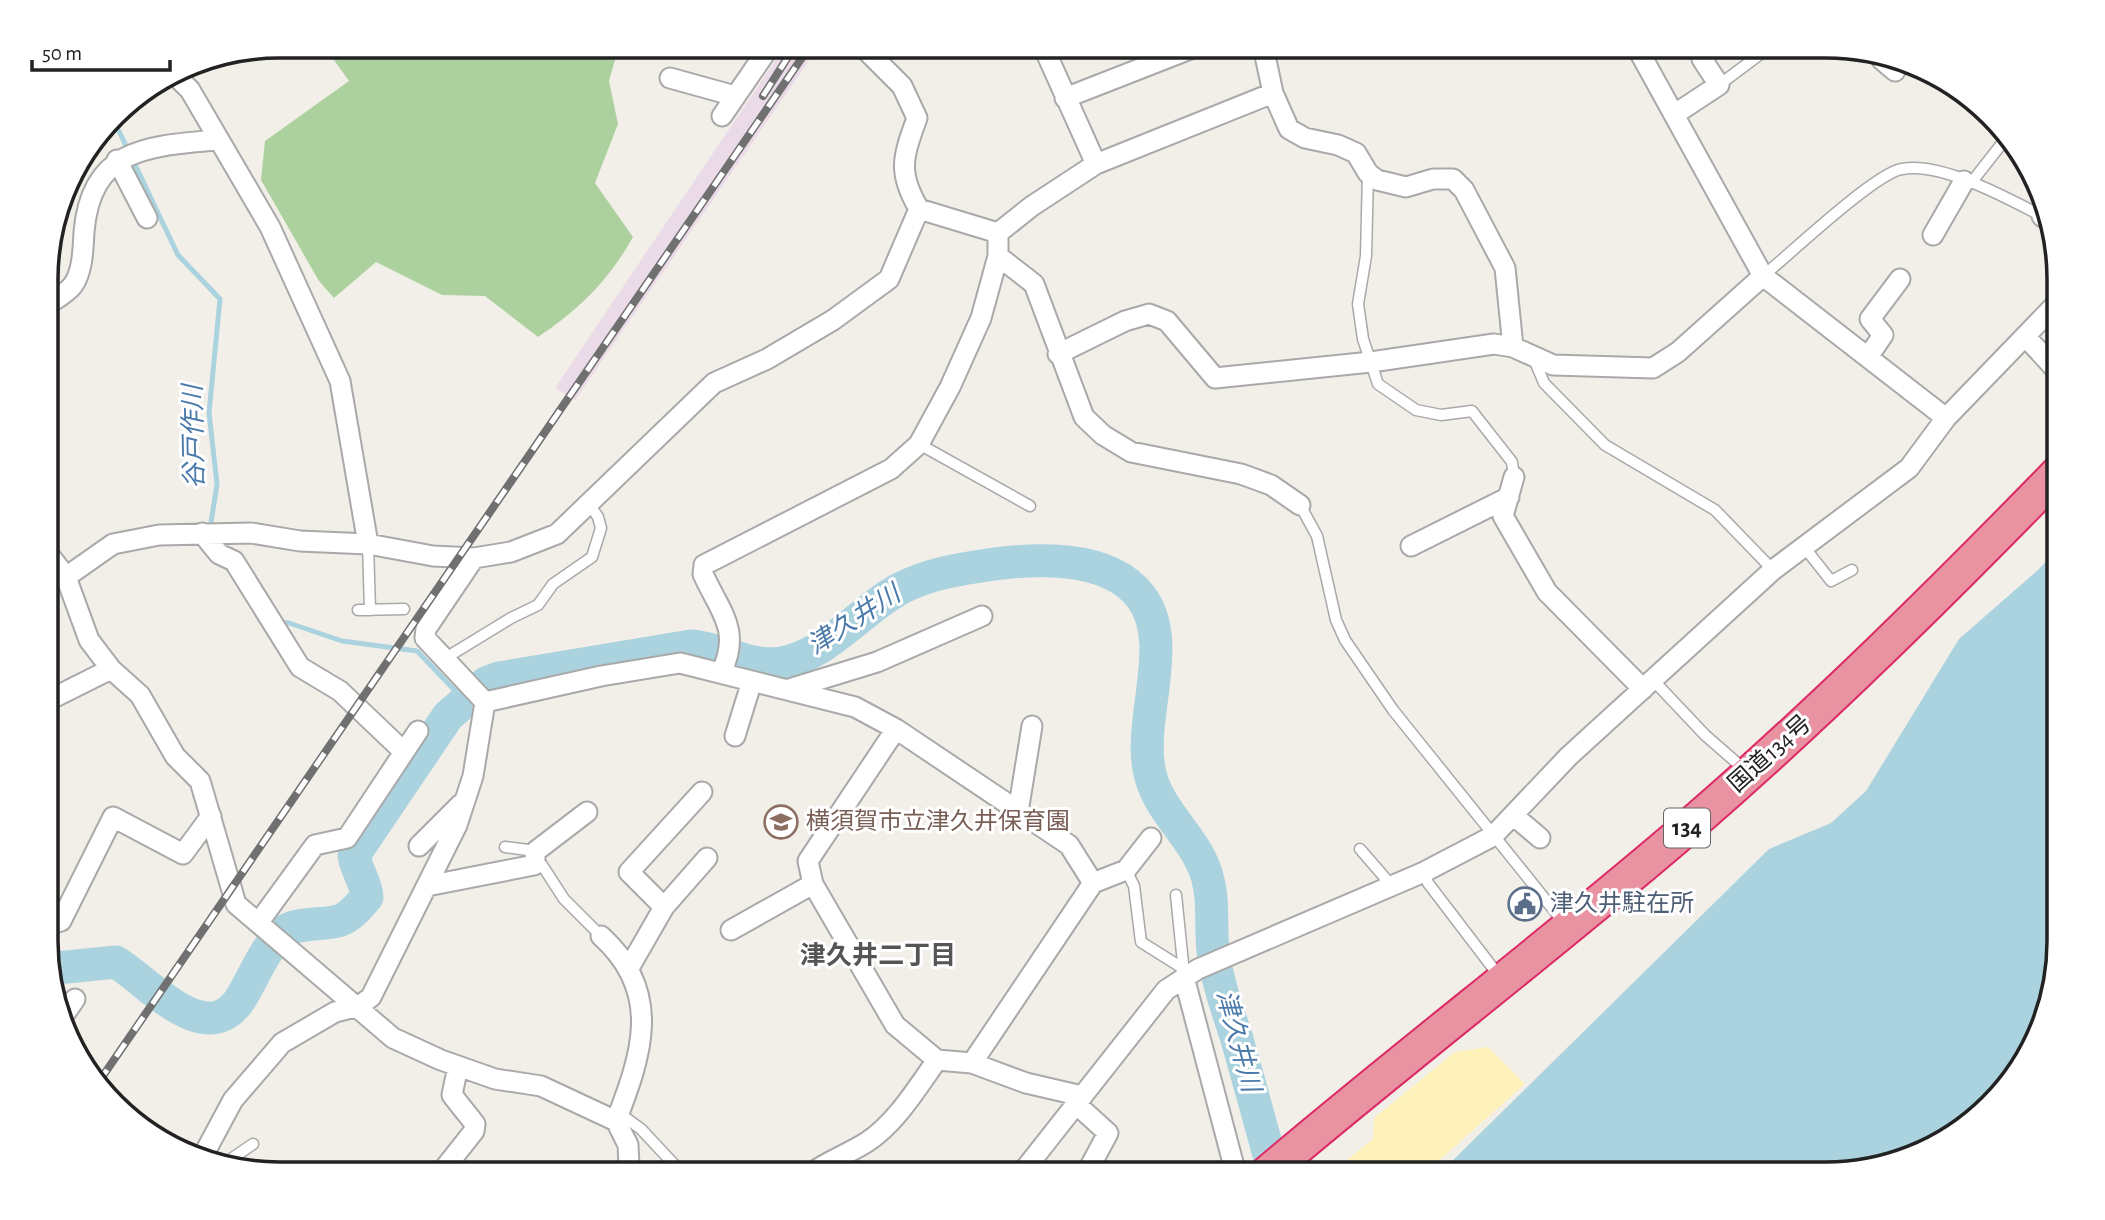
<svg xmlns="http://www.w3.org/2000/svg" width="2105" height="1220" viewBox="0 0 2105 1220" font-family="'Alegreya Sans','Noto Sans JP',sans-serif">
	<style>
		.industrial { fill: #ebdbe8 }
		.forest { fill: #add19e }
		.sand { fill: #fff1ba }
		.water { fill: #aad3df }
		.lines { fill: none; stroke-linecap: round; stroke-linejoin: round }
		.stream { stroke: #aad3df; stroke-width: 5 }
		.river { stroke: #aad3df; stroke-width: 33 }
		.lane-casing { stroke: #a9a9a9; stroke-width: 13 }
		.street-casing { stroke: #a9a9a9; stroke-width: 23 }
		.highway-casing { stroke: #dc2a67; stroke-width: 37 }
		.lane { stroke: #fff; stroke-width: 10 }
		.street { stroke: #fff; stroke-width: 19 }
		.highway { stroke: #e892a2; stroke-width: 33 }
		.rail-casing { stroke: #707070; stroke-width: 8 }
		.rail { stroke: #fff; stroke-width: 5; stroke-dasharray: 16; stroke-linecap: butt }
		.labels { text-anchor: middle; dominant-baseline: central; stroke-width: 6; stroke-linejoin: round; paint-order: stroke }
		.shield { fill: #fff; stroke: #646464; stroke-width: 2 }
		.shield-label { font-size: 23px; font-weight: bold; fill: #222 }
		.street-label { font-size: 24px; fill: #222; stroke: #fff }
		.education-label { font-size: 24px; fill: #785e54; stroke: #fff; text-anchor: start }
		.service-label { font-size: 24px; fill: #4e5e75; stroke: #fff; text-anchor: start }
		.water-label { font-size: 26px; font-style: italic; fill: #4a7aab; stroke: #fff }
		.neighbourhood-label { font-size: 26px; font-weight: bold; fill: #555; stroke: #fff }
		.rim { fill: none; stroke: #222; stroke-width: 3.5 }
	</style>
	<rect width="100%" height="100%" fill="#f2efe9"/>
	<path class="industrial" d="M785,46h34l-244,354 -20,-12z"/>
	<path class="forest" d="M324,46h295l-10,35 9,43 -23,59 38,54c-24,43 -54,73 -95,100l-53,-41 -43,-1 -66,-33 -42,36 -15,-17 -58,-101 4,-39 84,-60z"/>
	<path class="sand" d="M1488,1047l37,37 -101,90h-94l43,-35 1,-21 81,-66z"/>
	<path class="water" d="M2059,548v408l-31,102 -85,85 -102,31h-402l330,-325 62,-26 35,-32 93,-152 79,-69z"/>
	<g class="lines">
		<path class="stream" d="M109,124l10,7 59,124 42,44 -11,114 8,71 -7,45
			M277,622l12,1 53,18 75,10 47,49"/>
		<path class="river" d="M47,969l69,-7c33,20 91,90 125,36 13,-21 22,-47 40,-64 14,-13 40,-8 57,-13 12,-3 21,-15 29,-24 -1,-16 -11,-26 -13,-42l94,-139 38,-33 13,-5 192,-32c31,2 58,22 90,17 40,-6 74,-45 107,-67 28,-19 60,-25 93,-30 49,-8 127,-13 160,31 34,45 -2,119 8,172 7,40 42,64 56,101 10,27 5,53 8,81 4,29 14,58 23,85 13,46 26,92 38,138"/>
		<defs>
			<path id="lane" d="M1719,85l52,-39
				M1368,173l-2,83 -8,48 5,35 15,45 38,26 25,5 31,-4 40,51 2,15
				M1971,183l36,-46
				M1763,276c26,-21 112,-103 139,-107 40,-7 105,29 140,47
				M1534,359l10,24 61,62 110,65 58,60
				M919,444l111,62
				M1300,505l17,31 19,84 9,20 48,70 172,214
				M368,544l2,66
				M1805,548l26,33 21,-11
				M358,610l46,-1
				M444,659l67,-41 27,-13 15,-21 39,-27 9,-29 -3,-11 -9,-13
				M1653,680l52,55 40,35
				M505,847l31,4
				M1360,849l32,37
				M534,865h8l22,34 37,37
				M1126,870l8,16 7,56 43,27
				M1424,872l4,11 71,93
				M1176,895l8,78
				M619,1113l22,16 42,45
				M228,1161l25,-17"/>
			<path id="street" d="M862,46l40,40 15,32c-14,39 -20,54 2,91l79,24 34,-27 64,-42 177,-71 -10,-47
				M1043,46l53,118
				M1636,46l127,230 183,142
				M1882,60l13,11
				M173,73l17,17 80,137 70,154 28,163
				M670,78l65,18
				M1273,93l16,36 16,9 33,7 18,8 12,20 9,7 29,7 27,-8h20l11,11 41,78 8,79
				M1065,98l133,-52
				M1675,114l44,-29 -17,-26 2,-13
				M722,116l48,-70
				M117,160l30,58
				M2042,216l1,1
				M1933,235l31,-54
				M998,256l36,28 50,133 19,18 28,17 110,22 30,11 29,20
				M47,305c9,-6 20,-12 26,-20 10,-14 10,-37 11,-53 7,-84 64,-86 133,-92
				M2025,336l34,37
				M1058,354l67,-33 24,-7 18,7 48,57 156,-16 123,-18 19,3 40,18 100,3 25,-16 85,-76
				M1868,357l15,-22 -13,-16 30,-40
				M1514,477l-11,39 44,76 96,97
				M202,533l17,21 15,7 66,106 40,24 63,60
				M1411,546l98,-49
				M47,552l19,25 23,63 22,29 29,26 35,61 25,25 36,123 157,134 48,22 54,19 46,7 75,35 12,24 1,21 -4,8
				M474,558l-48,71 -1,9 60,64
				M66,577l47,-33 46,-9 92,-2 49,8 68,3 65,12 41,2 37,-6 46,-18 157,-151 53,-24 66,-39 56,-41 30,-70
				M722,671c19,-42 -2,-59 -19,-97l1,-9 187,-96 28,-25 31,-57 31,-69 17,-62v-23
				M789,689l88,-27 105,-46
				M47,701l64,-32
				M485,702l116,-26 79,-13 175,44 41,22 173,116 24,38
				M896,729l-88,132 5,23 82,141 42,35 35,3 54,20 56,13
				M735,736l17,-55
				M1018,812l14,-86
				M1513,815l27,23
				M419,846l42,-42
				M427,886l107,-21 2,-14 51,-39
				M664,907l-35,-35 73,-80
				M259,922l56,-77 32,-7 71,-107
				M47,925l14,-4 52,-104 70,37 28,-38
				M731,930l82,-46
				M601,936c62,56 41,118 15,185
				M629,968l35,-61 43,-49
				M1184,977l52,197
				M64,1015l11,-16
				M972,1063l121,-180 33,-13 25,-32
				M1076,1104l32,29 -22,41
				M204,1154l29,-54 49,-57 53,-31 24,-6 12,-9 86,-172 16,-49 12,-74
				M440,1174l34,-43 1,-7 -23,-29 6,-29
				M810,1174c18,-13 38,-20 57,-32 29,-19 50,-54 70,-82
				M1021,1174l145,-184 32,-21 226,-97 69,-36 76,-80 204,-186 136,-102 37,-50 113,-117"/>
			<path id="highway" d="M1266,1174c141,-120 288,-231 428,-352 129,-112 246,-228 365,-350"/>
		</defs>
		<use href="#lane" class="lane-casing"/>
		<use href="#street" class="street-casing"/>
		<use href="#highway" class="highway-casing"/>
		<use href="#lane" class="lane"/>
		<use href="#street" class="street"/>
		<use href="#highway" class="highway"/>
		<defs>
			<path id="rail" d="M763,96l32,-50
				M98,1083l712,-1037"/>
		</defs>
		<use href="#rail" class="rail-casing"/>
		<use href="#rail" class="rail"/>
	</g>
	<defs>
		<symbol id="school-ring" viewBox="-11 -11 22 22"><circle r="9.5" fill="#fff" stroke="#8d6e63" stroke-width="1.5"/><path d="M0-5L7-2L0 1L-7-2ZM-4 1L0 2.5L4 1V4Q0 6-4 4Z" fill="#8d6e63"/></symbol>
		<symbol id="civic-ring" viewBox="-11 -11 22 22"><circle r="9.5" fill="#fff" stroke="#5c6f8a" stroke-width="1.5"/><path d="M-.6-6.5H3V-4.5H.6V-3L4-1V1h2V6H-6V1h2V-1L-.6-3ZM-1.2 2.5V6h2.4V2.5Z" fill="#5c6f8a"/></symbol>
	</defs>
	<g fill-rule="evenodd">
		<use href="#school-ring" x="762" y="803" width="38" height="38"/>
		<use href="#civic-ring" x="1506" y="885" width="38" height="38"/>
	</g>
	<g class="labels">
		<rect class="shield" x="1664" y="808.5" width="46" height="39" rx="5"/>
		<g class="shield-label">
			<text x="1687" y="828">134</text>
		</g>
		<g class="street-label">
			<text transform="translate(1770 754) rotate(-42)">国道134号</text>
		</g>
		<g class="education-label">
			<text x="806" y="822">横須賀市立津久井保育園</text>
		</g>
		<g class="service-label">
			<text x="1550" y="904">津久井駐在所</text>
		</g>
		<g class="water-label">
			<text transform="translate(194 437) rotate(-91)">谷戸作川</text>
			<text transform="translate(854 620) rotate(-33)">津久井川</text>
			<text transform="translate(1238 1041) rotate(75)">津久井川</text>
		</g>
		<g class="neighbourhood-label">
			<text x="878" y="956">津久井二丁目</text>
		</g>
	</g>
	<path d="M0 0H2105V1220H0ZM279 58H1826A221 221 0 0 1 2047 279V941A221 221 0 0 1 1826 1162H279A221 221 0 0 1 58 941V279A221 221 0 0 1 279 58Z" fill="#fff" fill-rule="evenodd"/>
	<path class="rim" d="M279 58H1826A221 221 0 0 1 2047 279V941A221 221 0 0 1 1826 1162H279A221 221 0 0 1 58 941V279A221 221 0 0 1 279 58Z"/>
	<path d="M32 60v10h138v-10" fill="none" stroke="#222222" stroke-width="3.5"/>
	<text x="42" y="60" font-size="21" fill="#222222" stroke="#ffffff" stroke-width="5" paint-order="stroke">50 m</text>
</svg>
